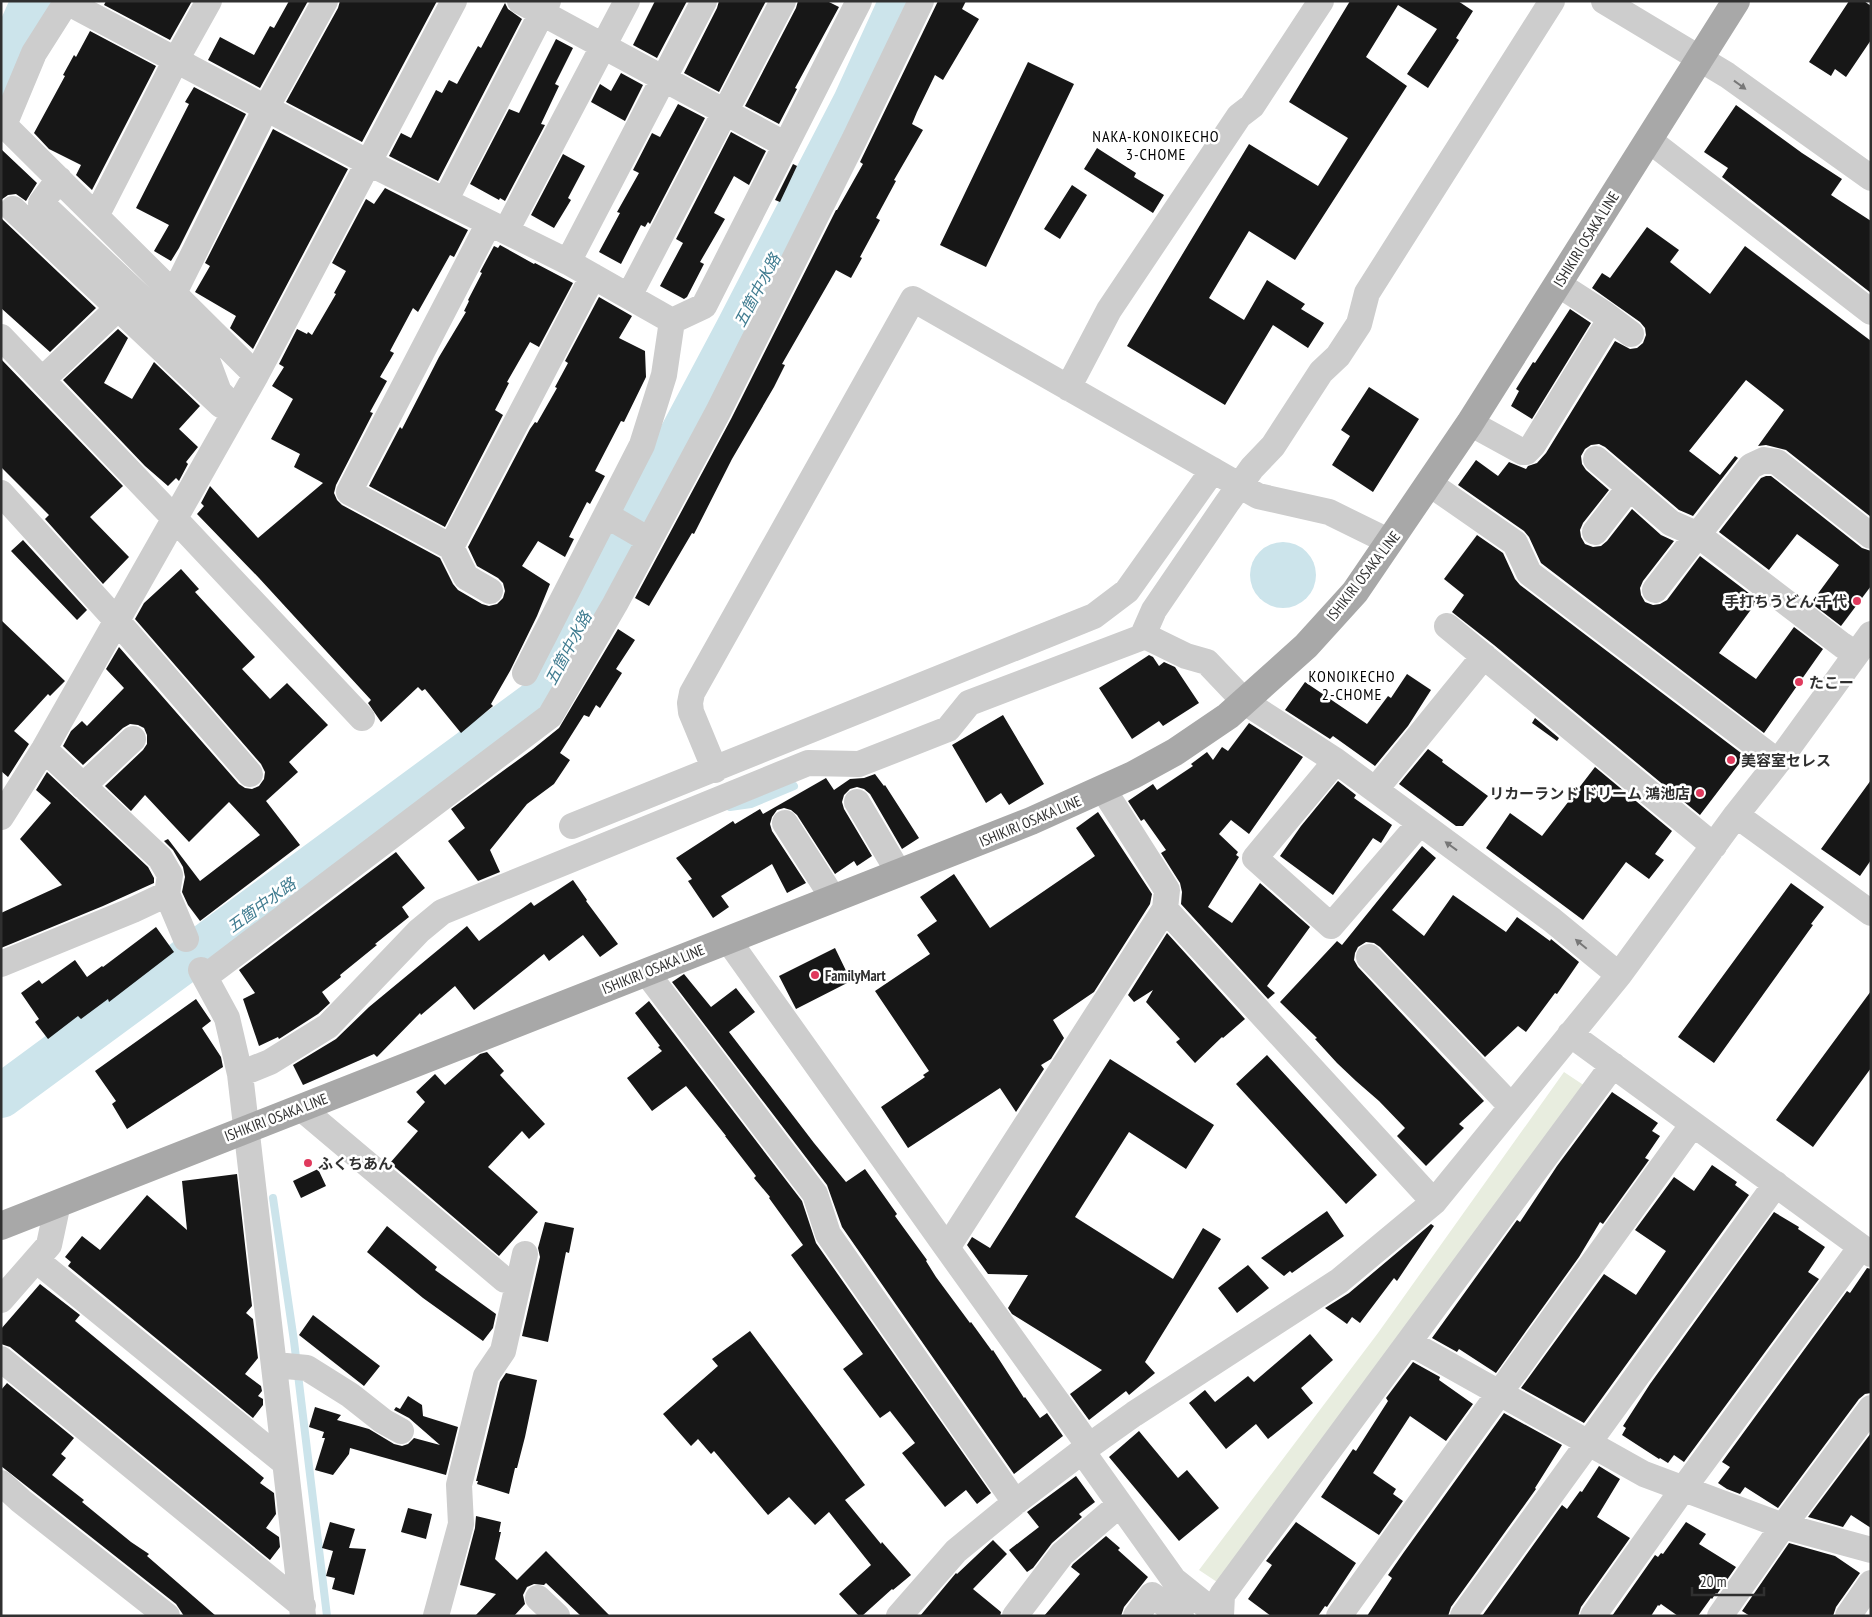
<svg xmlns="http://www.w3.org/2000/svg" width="1872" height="1617" viewBox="0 0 1872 1617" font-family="'PT Sans Narrow','Noto Sans JP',sans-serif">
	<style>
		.green { fill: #e8eddf }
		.water { fill: #cce4eb }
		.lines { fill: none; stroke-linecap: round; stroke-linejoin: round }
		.stream { stroke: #cce4eb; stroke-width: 8 }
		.river { stroke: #cce4eb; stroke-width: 44 }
		.building { fill: #171717 }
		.minor { stroke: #cdcdcd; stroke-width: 26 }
		.major { stroke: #a8a8a8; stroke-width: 28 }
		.oneway { fill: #777 }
		.poi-dot { fill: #e03a5d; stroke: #fff; stroke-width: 2 }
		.labels { text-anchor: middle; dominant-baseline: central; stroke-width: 5; stroke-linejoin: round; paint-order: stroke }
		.street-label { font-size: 15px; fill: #303030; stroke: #fff }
		.poi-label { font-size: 15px; font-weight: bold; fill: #303030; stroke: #fff; text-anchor: start }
		.neighbourhood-label { font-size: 16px; letter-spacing: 1px; fill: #000; stroke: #fff }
		.water-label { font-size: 16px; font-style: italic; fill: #407c90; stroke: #fff }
	</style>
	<rect width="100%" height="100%" fill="#fff"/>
	<path class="green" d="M1564,1072l21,14 -362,500 -24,-16 179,-237z"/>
	<path class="water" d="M1250 575a33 33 0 1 1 66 0a33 33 0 1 1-66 0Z"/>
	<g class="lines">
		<path class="stream" d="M730,807l21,-3 43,-18
			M273,1198l21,143 33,275"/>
		<path class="river" d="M1,74l32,-73
			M1,1096l540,-397 196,-369 118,-228 46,-101"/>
	</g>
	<path class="building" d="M106,1h86l-22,39 -66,-35z
		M289,1h19l-48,87 -52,-28 12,-23 34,18 16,-29 4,2z
		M340,1h97l-75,141 -76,-40 52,-94z
		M655,1h32l-30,57 -24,-13z
		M719,1h47l-47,91 -35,-19 33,-65z
		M798,1h29l12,6 -44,81 2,1 -18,35 -34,-18 51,-98z
		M938,1h28l-4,8 17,10 -36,61 -8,-5 -18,37 -5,12 11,6 -29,50 2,1 -20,37 4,2 -20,37 2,1 -11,20 -15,-8 -54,94 3,1 -11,22 -42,72 -38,75 -2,-1 -43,73 -14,-8 96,-179 105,-209h1l26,-46 -3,-2z
		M1350,1h108l15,10 -17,27 3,2 -31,48 -21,-14 30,-45 -39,-24 -32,52 41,29 -112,174 -46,-29 -40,67 35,22 23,-40 38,24 -4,5 23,14 -16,25 -35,-23 -48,80 -98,-59 122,-202 69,42 30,-48 -59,-36z
		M1849,1h15l7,5v34l-25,37 -11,-8 -4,7 -22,-14z
		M505,3l3,6 14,10 -84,162 -49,-25 12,-23 10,5 25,-48 6,3 7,-13 8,4 21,-38 3,2z
		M90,31l66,35 -64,124 -16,-15 5,-10 -32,-16 -15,-16 31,-57 -2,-1 11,-20 2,2z
		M556,39l17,9 -18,36 4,2 -18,38 4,1 -40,76 -5,-3 -1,2 -29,-16 39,-75 10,4z
		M1028,62l46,22 -88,183 -46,-22z
		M621,73l22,12 -18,36 -34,-19 9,-18 11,7z
		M194,87l52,27 -67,134 -8,13 -17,-10 15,-26 -33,-17 53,-104 -4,-2z
		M678,104l27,14 -55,106 -2,-2 -3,5 -4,-2 -20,39 -22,-12 21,-39 -3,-1 22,-39 -6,-3 19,-37 8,4z
		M1736,105l66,48 40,26 -11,16 40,26v72l-149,-116 6,-9 -24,-16z
		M273,129l75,40 -95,180 -23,-21 6,-12 -41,-24 15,-26 -5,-3z
		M731,132l35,19 -17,34 -15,-9 -20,37 11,6 -25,43 4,2 -17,33 -3,2 -24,-13 23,-43 -7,-4z
		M1097,148l39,25 -2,4 30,18 -11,18 -69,-44z
		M1,149l36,34 -11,18 -10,-7 -8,1 -7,5z
		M563,154l22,12 -17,32 3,2 -17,28 -23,-13z
		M793,164l4,2 -17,36 -5,-2z
		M1072,185l15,10 -27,44 -16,-10z
		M385,188l83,42 -14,27 -4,-2 -32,57 -5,-4 -23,43 4,2 -14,24 7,4 -17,31 3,1 -37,72 -2,8 3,7 5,5 98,53 13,26 5,6 24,14 7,2 8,-2 6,-6 2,-7 -2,-8 -5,-5 -21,-12 -9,-19 62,-118 5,-7 2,1 20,-35 -2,-1 13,-24 -3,-2 34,-64 33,19 -13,22 26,13 1,26 -22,45 -3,-1 -26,50 10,5 -15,28 -3,-2 -18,35 5,2 -9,18 -27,-16 -16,25 28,18 -13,32 -27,55 -19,33 2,2 -32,27 -36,-44 -3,2 -4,-4 -37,35 -13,-19 3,-3 -112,-122 -62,-64 7,-8 -3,-3 9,-17 48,52 65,-55 -29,-16 6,-13 -29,-15 22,-40 -21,-13 12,-19 -5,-3 18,-35 10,5 1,-2 4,3 24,-41 -2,-1 12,-22 -14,-8 34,-64 8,5z
		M1,218l95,90 -46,44 -49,-44z
		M1647,227l32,23 -9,12 40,32 35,-48 126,95v176l-85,-67 -20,-5 -8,1 26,-36 -38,-30 -57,71 31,24 15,-19 3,2 -45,58 -14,-6 -74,-63 -6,-3 -8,1 -6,4 -4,7 1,8 4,6 23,20 -26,33 -3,7 1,7 4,7 8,3 8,-1 6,-5 25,-32 29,26 13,6 -31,40 -3,7 1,7 4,7 8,3 7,-1 7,-4 33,-44 58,44 -39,53 37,26 38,-52 29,22 -59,84 -223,-170 -12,-26 -5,-6 -66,-46 18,-25 22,16 11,-14 17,7 2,-3 9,-3 9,-10 69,-112 15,8 7,-1 6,-5 3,-8 -1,-7 -5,-6 -48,-34 10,-15 8,5z
		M500,245l34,19 1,-1 38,20 -34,64 -9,-5 -23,40 2,1 -14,27 8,5 -58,112 -76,-41 31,-59 2,2 37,-72 27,-45 -2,-1 5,-10 -1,-1 14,-27 -2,-1 14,-26 4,2z
		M1570,309l21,14 -59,96 -21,-13 8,-15 -3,-2 17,-27 2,1z
		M118,329l10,9 -24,45 28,16 22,-37 46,44 -21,23 19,18 -12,15 2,2 -9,17 -3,-3 -8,8 -23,-20 -82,-86z
		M1,359l122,127 -33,31 39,40 -26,27 -58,-65 4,-4 -48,-48z
		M1369,387l50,32 -46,73 -41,-27 18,-29 -9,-6z
		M1766,476h5l91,72 9,3v35l-30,40 -30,-23 28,-38 -42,-31 -28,36 -50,-38 42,-54z
		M1477,535l26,18 12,26 5,6 225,171 -45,59 -206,-170 -42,-33 12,-17 -20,-16z
		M23,540l64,70 -10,10 -66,-69z
		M181,569l18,20 -4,3 60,65 -13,12 28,30 17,-16 41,42 -39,37 9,10 -32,29 34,44 -100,76 -12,-16 -6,-13 3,-15 -2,-10 -10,-17 -9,-9 4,-2 32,42 60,-46 -31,-33 -40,40 -44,-47 -14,16 -26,-25 38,-36 4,-6v-9l-3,-7 -6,-3 -8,-1 -7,4 -40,37 -20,-19 8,-15 11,-10 5,5 37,-38 -18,-19 13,-22 120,137 6,4 7,1 7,-3 5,-7 1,-7 -4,-8 -126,-145 9,-16z
		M1,620l64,61 -15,15 -2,-2 -34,37 15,13 -21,33 -7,-6z
		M618,629l17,11 -19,29 6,4 -22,35 -4,-3 -7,12 -5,-2 -24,38 10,7 -16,24 -27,20 -37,46 10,22 -22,9 -30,-40 17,-13 -14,-19 82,-60 26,-21z
		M1149,655l4,2 6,9 5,-4 11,5 24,36 -36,23 -4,-5 -27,18 -33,-51z
		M1407,674l24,16 -23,36 -33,40 -42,-30 -3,3 -45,-29 20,-28 62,42 21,-28 3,2z
		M1003,715l41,69 -35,21 -8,-12 -15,10 -34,-58z
		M1535,718l24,20 -2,3 -25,-18z
		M1249,723l54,34 -54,77 -18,-14 -12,14 19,18 -2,3 3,2 -31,50 24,16 28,-40 50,44 -43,59 8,7 -7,6 -87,-95 1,-12 -2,-9 -19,-30 5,-3 -22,-31 -3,2 -13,-20 25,-17 4,6 36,-24 -2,-2 16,-12 6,8 9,-13 6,4z
		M1428,749l15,11 -1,2 46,34 -25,30h-7l-57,-42z
		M1595,767l77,64 -17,23 9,6 -15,19 -23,-17 -43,58 -97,-72 24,-35 32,23z
		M47,772l101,95 6,11v5l-51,23 -102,42v-35l61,-28 -42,-46 31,-36 -15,-13z
		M875,774l9,12 1,-1 34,53 -17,11 -32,-55 -6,-5 -7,-2 -7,2 -6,6 -2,7 2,7 28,47 -15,10 -3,-5 -19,13 -38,-59 -6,-5 -7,-2 -7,2 -5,7 -2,7 2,7 34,52 -19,10 -15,-29 -51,32 8,11 -16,11 -25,-37 4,-2 -16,-21 57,-37 2,3 25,-15 3,5 63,-36 8,12 16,-11 14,-1z
		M1871,780v80l-11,16 -39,-27z
		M1338,781l18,14 -2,3 38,27 -11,18 -8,-5 -40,57 -53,-39 21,-30z
		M1098,812l54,82 -2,10 -56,88 -41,28 11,18 -13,21 -10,6 3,4 -28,43 -16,-24 -92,60 -27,-41 44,-30 -2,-2 6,-4 -54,-80 55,-37 -13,-19 20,-14 -17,-24 34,-23 36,54 105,-72 -19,-28z
		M1422,846l14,12 -44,52 32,26 29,-41 53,37 11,-15 33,24 1,-2 28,23 -22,32 -2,-1 -29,39 -8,-6 -33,31 -105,-110 -6,-4 -8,-1 -8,5 -3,6 -1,7 4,7 126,134 -25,23 5,4 -38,38 -29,-30 8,-8 -26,-27 -23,-20 -19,-18 -22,-24 2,-1 -37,-36 57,-61 5,4z
		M396,852l29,36 -23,19 7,10 -34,27 2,1 -37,30 1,2 -19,15 8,11 -12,11 -39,25 -1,-2 -19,9 -16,-47 12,-6 -16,-23z
		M573,880l14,20 -1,1 32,43 -18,13 -17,-22 -34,26 -5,-7 -70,56 -19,-24 -34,29 -1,-2 -43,44 -3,-3 -71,31 -10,-20 43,-26 33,-32 98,-81 12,15 52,-39 3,4z
		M1791,883l33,24 -13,17 2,1 -99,138 -36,-26z
		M156,927l18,25 -65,50 -1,-3 -27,20 -3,-3 -30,23 -13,-17 4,-3 -18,-26 18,-13 3,4 33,-24 12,17 15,-11 1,1z
		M1167,933l78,86 -22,19 -1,-1 -27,26 -19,-21 4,-3 -34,-37 7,-12 -19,12 -6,-7z
		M835,948l16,33 -55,28 -17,-33z
		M684,974l27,33 25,-19 19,24 -26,20 85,111 32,39 19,-13 32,45 -2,2 32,44 -1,1 10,16 34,46 1,-1 21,29 1,-1 31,48 1,-1 15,21 7,-5 16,23 -49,38 -172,-247 -15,-42 -155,-203z
		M1871,991v77l-58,79 -37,-27z
		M196,999l15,22 -9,7 19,29 2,10 -96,62 -15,-25 4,-3 -21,-30z
		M649,1001l153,200 14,42 175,250 -14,11 -11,-14 -21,17 -43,-54 13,-10 -25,-32 -10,7 -37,-49 20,-15 -72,-99 12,-10 -34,-47 1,-1 -16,-19 2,-2 -31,-40h1l-40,-50 -34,25 -25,-33 35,-27 -4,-4 2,-1 -25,-33z
		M487,1052l17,19 -4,4 45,49 -16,15 -7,-8 -34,36 50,45 -39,44 -109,-93 28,-32 -11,-9 18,-20 -9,-10 19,-18 10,11 35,-31z
		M1267,1055l110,120 -31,29 -110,-120z
		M1110,1059l104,66 -28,44 -57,-37 -54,85 98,62 30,-51 18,11 -76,123 10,11 -26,22 -3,-4 -37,29 -19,-26 32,-24 -90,-56 -4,-6 20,-33 -40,-1 -21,-29 5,-8 18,11z
		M1612,1092l46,31 -6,8 8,5 -15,22 4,2 -46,64 -3,-2 -21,35 -83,116 -37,-24 -2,3 -25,-14 85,-118 3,2 37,-56z
		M1712,1165l25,17 -2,3 14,10 -165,228 -63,-35 83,-114 32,21 30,-44 -31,-21 39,-53 20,14z
		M318,1169l8,17 -25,12 -8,-17z
		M237,1174l15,132 -6,7 7,6 5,39 -13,16 16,12 1,5 -4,5 5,3v6l-10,13 -185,-152 3,-4 -6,-5 17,-21 18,14 47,-55 40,35 -5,-49z
		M1327,1211l17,25 -52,37 -2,-2 -6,5 -23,-18z
		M1774,1212l25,15 -1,2 27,18 -17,25 11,7 -135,183 -10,-7 -6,8 -8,-5 -1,1 -37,-24 4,-7 -3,-2 27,-42z
		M545,1222l29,6 -5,25 -3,-1 -18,90 -26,-6 18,-79 -2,-9z
		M1431,1224l3,2 -37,55 -3,-3 -34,45 -8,-6 -5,7 -22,-16 24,-15z
		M387,1226l50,41 -2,3 61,44 -3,14 -10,13 -60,-43 -56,-46z
		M1248,1265l21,23 -32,25 -19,-25z
		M1867,1268l4,1v124l-6,1 -6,5 -81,109 -33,-21 -5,7 -13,-5 -9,-6 12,-16 -8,-5 125,-171 3,2z
		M40,1284l40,31 -5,6 189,157 -4,5 14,10 2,21 -10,14 13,9 1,10 -10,13 -260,-213 -9,-3v-15z
		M313,1315l67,51 -16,20 -65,-51z
		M750,1331l115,154 -20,15 36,44 1,-2 29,33 -18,15 -1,-1 -30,27h-3l-20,-22 32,-29 -42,-53 -14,13 -26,-28 -21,18 -54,-64 -3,3 -13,-15 -7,7 -28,-32 55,-48 -6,-7z
		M1310,1334l23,26 -32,28 12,15 -45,36 -12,-15 -30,25 -37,-46 16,-13 10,12 33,-26 6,6z
		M1413,1362l27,15 -1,3 34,24 -27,37 -36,-25 -37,57 23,16 -3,5 10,7 -24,34 -58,-38 32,-48 3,2 32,-50 -2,-3z
		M506,1373l31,7 -12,57 -8,31h-2l-6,26 -32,-10 1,-3h-2l24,-99z
		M7,1383l67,55 -13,16 5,4 -14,17 32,25 -2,2 49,40 18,12 -2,2 69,60h-32l-8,-12 -175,-138v-76z
		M408,1396l14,9 1,11 35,11 -12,48 -96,-27 -1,6 -16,21 -18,-5 10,-32h-3l2,-6 -15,-5 6,-20 26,8 -4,5 32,9 25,15 8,2 6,-2 6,-6 26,7 -31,-27 -15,-8 2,-3 4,2z
		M1504,1413l58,32 -27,43 1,1 -85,118 -3,9h-81l25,-38 -4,-3 16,-23z
		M1139,1431l39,47 9,-8 32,38 -40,33 -70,-84z
		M1871,1433v95l-20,-13 -8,12 -35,-10z
		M1599,1466l21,13 -23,38 33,21 -49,69 -3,9h-96l80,-111 5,4 13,-18 2,1z
		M1076,1476l19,26 -16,12 3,3 -30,26 -19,25 -6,4 -18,-22 30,-23 -12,-15z
		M408,1508l24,6 -6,25 -25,-7z
		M476,1516l25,6 -2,10h2l-6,27 22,21 29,-29 64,65h-29l-35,-33 -2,2 -10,-1 -7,3 -4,8 2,9 -11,12h-39l21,-22 -36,-9 15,-57z
		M330,1522l25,7 -6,19 17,1 -12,46 -22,-6 3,-11 -9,-2 7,-25 -11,-3z
		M1296,1522l60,41 -29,44 -2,-1 -7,10h-47l-23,-17 24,-34 -6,-4z
		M1686,1522l20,12 -7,10 37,23 -19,27 -1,-1 -4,6 -1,-1 -13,18h-20l-17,-12 -2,2 -1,-1 -7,11h-39l43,-61 3,2 3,-4 2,1z
		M1106,1536l14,12 -2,2 30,27 -24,30 -3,9h-77l36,-42 -9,-7 2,-3z
		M993,1540l14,14 -34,35 28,23 -1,4h-80l36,-43 1,1z
		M1789,1543l46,13 25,17 -24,34 -3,9h-83l-8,-5z"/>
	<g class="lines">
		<path class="minor" d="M67,1l-33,52 -30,72 252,250
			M520,1l266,144
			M1604,1l123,74 144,103
			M67,2l302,161 199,99 104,59
			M1649,140l222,172
			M59,179l-18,24 166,157 12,32 17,17
			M445,201l103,-200
			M13,209l208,196
			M96,216l80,-156 33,-59
			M489,223l-140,269 102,55 142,-271
			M506,231l121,-230
			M568,262l136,-261
			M174,293l92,-185 59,-107
			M629,296l154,-295
			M1603,313l28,21
			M672,321l32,-15 155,-305
			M1,337l174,182 187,199
			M42,380l76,-72
			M1068,388l41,-78 130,-194 13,-10 69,-105
			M1470,423l53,29h3l7,-7 75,-122 -2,-6 -3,-4 -45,-29
			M1596,459l75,64 27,12 144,110 14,9
			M1430,484l85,59 14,30 249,189
			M1,493l116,128 133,153
			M606,515l43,25
			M1595,532l34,-44
			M451,547l15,30 24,14
			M1655,590l96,-124 13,-6 13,2 94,74
			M1447,626l267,220
			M1143,635l43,21 21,6 38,40 91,59 216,159 67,55
			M525,673l117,-228 22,-70 8,-54
			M44,749l116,109 10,17 -3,19 19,45
			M1336,761l-81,97 76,68 89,-103
			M715,770l-24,-58 -1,-9 2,-10 221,-394 345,197 71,16 61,30
			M83,786l50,-47
			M1103,789l64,101 -2,19
			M1375,790l109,-134
			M857,802l42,71
			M1736,815l135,98
			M1,817l43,-68 212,-374 198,-374
			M785,823l48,75
			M572,826l522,-210 33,-25 86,-121
			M728,940l219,308
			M1369,957l142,149
			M1,964l132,-54 34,-16
			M201,970l26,48 13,56 63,542
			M646,972l169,222 13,40 180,258 9,9
			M205,977l345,-261 65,-112 103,-192 137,-274 66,-137
			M1570,1034l301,220
			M240,1074l30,-12 58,-36 91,-95 23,-19 366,-149 51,1 89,-35 21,-26 171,-65 3,-3 11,-25 73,-107 25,-35 21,-22 48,-74 17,-16 21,-32 8,-31 185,-292
			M301,1108l204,172
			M36,1260l249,203
			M1,1300l48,-55 9,-42
			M1410,1343l234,131 139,52 88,24
			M1,1359l302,247
			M274,1367l12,-1 21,2 43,27 33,26 18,10
			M1089,1446l-142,-198 218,-339 269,293
			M1082,1451l92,129 45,36
			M1,1483l20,18 146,115
			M538,1598l19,18
			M436,1616l25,-92 -2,-39 27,-109 17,-25 22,-97
			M899,1616l57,-65 61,-50 72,-55 45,-32 205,-133 95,-79 185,-227 117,-160 42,-53 93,-128
			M1015,1616l47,-62 57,-49
			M1136,1616l16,-21 29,21
			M1221,1616l1,-21 391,-530
			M1339,1616l354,-492
			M1463,1616l313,-432
			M1593,1616l90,-127 178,-242
			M1720,1616l63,-90 88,-118
			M1848,1616l23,-33"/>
		<path class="major" d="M1,1226l1030,-405 102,-46 42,-23 53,-36 78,-70 49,-54 115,-169 266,-422"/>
	</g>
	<defs><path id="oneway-solid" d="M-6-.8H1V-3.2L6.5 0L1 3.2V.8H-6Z" transform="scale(1.25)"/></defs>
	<g class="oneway">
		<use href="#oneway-solid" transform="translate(1740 85) rotate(36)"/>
		<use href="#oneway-solid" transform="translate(1451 846) rotate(-144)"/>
		<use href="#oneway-solid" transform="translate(1581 944) rotate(-140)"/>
	</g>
	<g class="poi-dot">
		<circle cx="1857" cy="601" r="5"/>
		<circle cx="1799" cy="682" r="5"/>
		<circle cx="1731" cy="760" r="5"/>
		<circle cx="1700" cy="793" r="5"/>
		<circle cx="815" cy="975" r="5"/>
		<circle cx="308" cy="1163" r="5"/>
	</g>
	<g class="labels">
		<g class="street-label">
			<text transform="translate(1586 239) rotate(-58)">ISHIKIRI OSAKA LINE</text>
			<text transform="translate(1363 576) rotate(-52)">ISHIKIRI OSAKA LINE</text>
			<text transform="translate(1030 821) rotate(-23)">ISHIKIRI OSAKA LINE</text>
			<text transform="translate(653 969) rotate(-22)">ISHIKIRI OSAKA LINE</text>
			<text transform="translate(276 1117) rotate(-21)">ISHIKIRI OSAKA LINE</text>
		</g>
		<g class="poi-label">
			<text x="1847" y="601" text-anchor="end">手打ちうどん 千代</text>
			<text x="1809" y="682">たこー</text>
			<text x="1741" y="760">美容室セレス</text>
			<text x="1690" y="793" text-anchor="end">リカーランド ドリーム 鴻池店</text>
			<text x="825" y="975">FamilyMart</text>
			<text x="318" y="1163">ふくちあん</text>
		</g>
		<g class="neighbourhood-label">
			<text x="1156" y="136">NAKA-KONOIKECHO<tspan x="1156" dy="18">3-CHOME</tspan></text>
			<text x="1352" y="676">KONOIKECHO<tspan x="1352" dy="18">2-CHOME</tspan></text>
		</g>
		<g class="water-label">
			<text transform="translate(757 290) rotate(-62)">五箇中水路</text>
			<text transform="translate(568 648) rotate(-62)">五箇中水路</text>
			<text transform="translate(261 905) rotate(-36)">五箇中水路</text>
		</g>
	</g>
	<rect width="1872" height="1617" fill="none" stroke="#303030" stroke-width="5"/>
	<path d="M1692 1587v8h72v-8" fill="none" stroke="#303030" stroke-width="2.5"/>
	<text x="1700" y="1587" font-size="15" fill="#303030" stroke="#ffffff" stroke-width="4" paint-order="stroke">20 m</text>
</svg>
